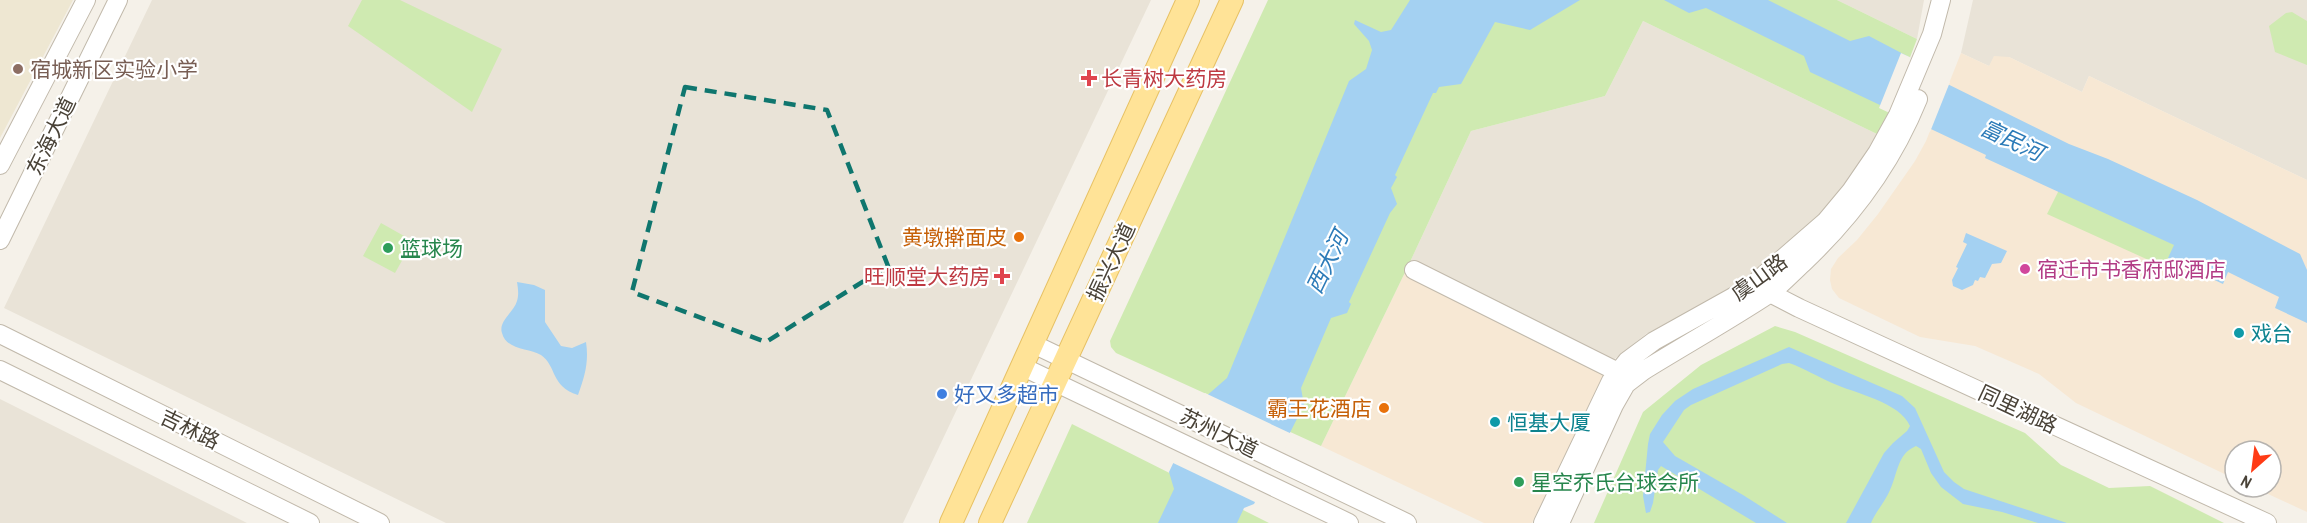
<svg xmlns="http://www.w3.org/2000/svg" width="2307" height="523" viewBox="0 0 2307 523" font-family="'Archivo Narrow','Noto Sans SC',sans-serif">
	<style>
		.residential { fill: #e9e3d7 }
		.commercial { fill: #f7e8d4 }
		.education { fill: #eee7d2 }
		.green { fill: #cfeab1 }
		.water { fill: #a4d1f2 }
		.pier { fill: #f5f1e9 }
		.lines { fill: none; stroke-linecap: round; stroke-linejoin: round }
		.minor-casing { stroke: #c1b9ab; stroke-width: 20 }
		.major-casing { stroke: #e7c164; stroke-width: 24 }
		.minor { stroke: #fff; stroke-width: 18 }
		.major { stroke: #ffe397; stroke-width: 22 }
		.marked { fill: none; stroke: #0f766e; stroke-width: 4.5; stroke-dasharray: 12 8; stroke-linejoin: round }
		.education-dot { fill: #8d6e63; stroke: #fff; stroke-width: 2 }
		.health-dot { fill: #e0444e; stroke: #fff; stroke-width: 2 }
		.food-dot { fill: #e8710a; stroke: #fff; stroke-width: 2 }
		.leisure-dot { fill: #2e9e5b; stroke: #fff; stroke-width: 2 }
		.hotel-dot { fill: #d1479c; stroke: #fff; stroke-width: 2 }
		.culture-dot { fill: #0f9aa8; stroke: #fff; stroke-width: 2 }
		.shop-dot { fill: #3f7fe0; stroke: #fff; stroke-width: 2 }
		.labels { text-anchor: middle; dominant-baseline: central; stroke-width: 4.5; stroke-linejoin: round; paint-order: stroke }
		.education-label { font-size: 21px; fill: #785e54; stroke: #fff; text-anchor: start }
		.health-label { font-size: 21px; fill: #be3a42; stroke: #fff; text-anchor: start }
		.street-label { font-size: 21px; fill: #494237; stroke: #fff }
		.food-label { font-size: 21px; fill: #c56008; stroke: #fff; text-anchor: end }
		.leisure-label { font-size: 21px; fill: #27864d; stroke: #fff; text-anchor: start }
		.hotel-label { font-size: 21px; fill: #b23c85; stroke: #fff; text-anchor: start }
		.culture-label { font-size: 21px; fill: #0d838f; stroke: #fff; text-anchor: start }
		.shop-label { font-size: 21px; fill: #366cbe; stroke: #fff; text-anchor: start }
		.water-label { font-size: 22px; font-style: italic; fill: #2c7bb8; stroke: #fff }
	</style>
	<rect width="100%" height="100%" fill="#f5f1e9"/>
	<path class="residential" d="M152,0h999l-248,523h-457l-442,-215z
		M1837,0h87l-7,39z
		M1973,0h334v180l-218,-104 -7,16 -73,-35 -20,9 -28,-13z
		M1643,21l234,113 -43,70 -89,79 -99,51 -34,27 -202,-99 61,-131 134,-35z
		M0,399l247,124h-247z"/>
	<path class="commercial" d="M1961,53l28,13 5,-10 15,1 73,35 7,-16 218,104v332l-54,-25h18v-36h-36v28l-159,-76 -37,-29 -64,-28 -55,-9 -81,-39 -7,-9 -2,-9 1,-11 7,-11 19,-18 21,-26 37,-53 11,-20z
		M1410,262l202,99 -80,162h-48l-163,-77z"/>
	<path class="education" d="M0,0h73l-73,138z"/>
	<path class="green" d="M362,0h38l102,49 -30,63 -124,-86z
		M1268,0h569l80,39 -27,71 -13,24 -234,-113 -38,75 -134,35 -61,131 -89,184 -205,-93 -5,-6 -1,-6z
		M2292,12l15,9v44l-32,-13 -6,-26 17,-13z
		M2059,190l116,55 -11,22 -117,-53z
		M381,223l32,18 -18,32 -32,-17z
		M1775,326l20,6 230,101 36,32 48,23 41,-2 74,37h-630l49,-111 58,-47z
		M1072,424l197,99h-242z"/>
	<path class="water" d="M1410,0h170l-50,30 -35,-8 -34,62 -22,3 -3,6h-3l-38,82 2,2 -6,11 6,16 -7,9 -41,89 2,2 -4,9 -16,5 -30,70 3,17 -50,99 -10,4 -7,15h-79l16,-34 -5,-17 35,-74 23,-20 122,-297 17,-12 6,-19 -3,-9 -15,-17 1,-4 26,12 10,-2z
		M1664,0h104l82,41 19,-5 42,22 -2,7 160,79 39,15 89,41 103,54 7,16v53l-32,-15 4,-11 -51,-25 -5,12 -55,-26 6,-13 -189,-87 1,-3 -176,-83 -6,-16 -98,-48 -17,5z
		M1966,233l41,18 -6,12 -9,1 -7,14 -5,-1 -2,4 -3,-1 -2,5 -11,5 -9,-4 -1,-6 6,-12 -2,-1 11,-23 -4,-2z
		M517,282l17,3 11,5v32l16,24 11,2 14,-6c3,19 -1,34 -8,53 -28,-9 -21,-29 -37,-40 -12,-7 -35,-5 -39,-22 -4,-12 12,-21 15,-32 2,-6 1,-13 0,-19z
		M1789,347l113,49 13,12 29,64 10,10 10,7 103,34h-29l-36,-11 -39,-8 -22,-17 -10,-14 -10,-24 -5,-3c-19,8 -18,27 -26,44 -5,12 -14,21 -19,33h-25l38,-70 9,-10 14,-12 3,-5c-10,-24 -56,-33 -78,-43 -14,-6 -28,-15 -43,-20l-7,1 -91,41 -7,5 -21,32 12,14 68,39 44,28h-31l-95,-57 -3,4 -5,33 -3,9 -4,1 -3,-17 5,-52 2,-10 12,-19 13,-14 18,-12z"/>
	<path class="pier" d="M1901,53l13,6 -2,4 38,19 -20,50 -51,-24z
		M1205,393l87,41 -35,69 -86,-41 30,-66z"/>
	<g class="lines">
		<defs>
			<path id="minor" d="M0,165l86,-165
				M0,240l118,-240
				M1414,270l214,107
				M1770,293l29,15 468,215
				M0,334l380,189
				M1031,343l376,180
				M1021,366l328,157
				M0,370l310,153
				M1543,523l68,-142 16,-20 27,-20 95,-53 77,-67 25,-30 26,-38 21,-38 34,-81 9,-34
				M1560,523l54,-118 12,-21 17,-13c42,-26 85,-50 126,-77 12,-9 23,-21 34,-31 50,-47 89,-100 115,-164"/>
			<path id="major" d="M951,523l237,-523
				M990,523l242,-523"/>
		</defs>
		<use href="#minor" class="minor-casing"/>
		<use href="#major" class="major-casing"/>
		<use href="#minor" class="minor"/>
		<use href="#major" class="major"/>
	</g>
	<path class="marked" d="M685,87l142,23 61,156 -122,76 -134,-50z"/>
	<circle class="education-dot" cx="18" cy="69" r="6"/>
	<g class="health-dot">
		<path d="M1086 69h6v6h6v6h-6v6h-6v-6h-6v-6h6z"/>
		<path d="M999 267h6v6h6v6h-6v6h-6v-6h-6v-6h6z"/>
	</g>
	<g class="food-dot">
		<circle cx="1019" cy="237" r="6"/>
		<circle cx="1384" cy="408" r="6"/>
	</g>
	<g class="leisure-dot">
		<circle cx="388" cy="248" r="6"/>
		<circle cx="1519" cy="482" r="6"/>
	</g>
	<circle class="hotel-dot" cx="2025" cy="269" r="6"/>
	<g class="culture-dot">
		<circle cx="2239" cy="333" r="6"/>
		<circle cx="1495" cy="422" r="6"/>
	</g>
	<circle class="shop-dot" cx="942" cy="394" r="6"/>
	<g class="labels">
		<g class="education-label">
			<text x="30" y="69">宿城新区实验小学</text>
		</g>
		<g class="health-label">
			<text x="1101" y="78">长青树大药房</text>
			<text x="990" y="276" text-anchor="end">旺顺堂大药房</text>
		</g>
		<g class="street-label">
			<text transform="translate(51 136) rotate(-64)">东海大道</text>
			<text transform="translate(1111 262) rotate(-65)">振兴大道</text>
			<text transform="translate(1759 277) rotate(-36)">虞山路</text>
			<text transform="translate(2018 409) rotate(25)">同里湖路</text>
			<text transform="translate(190 429) rotate(26)">吉林路</text>
			<text transform="translate(1219 433) rotate(26)">苏州大道</text>
		</g>
		<g class="food-label">
			<text x="1007" y="237">黄墩擀面皮</text>
			<text x="1372" y="408">霸王花酒店</text>
		</g>
		<g class="leisure-label">
			<text x="400" y="248">篮球场</text>
			<text x="1531" y="482">星空乔氏台球会所</text>
		</g>
		<g class="hotel-label">
			<text x="2037" y="269">宿迁市书香府邸酒店</text>
		</g>
		<g class="culture-label">
			<text x="2251" y="333">戏台</text>
			<text x="1507" y="422">恒基大厦</text>
		</g>
		<g class="shop-label">
			<text x="954" y="394">好又多超市</text>
		</g>
		<g class="water-label">
			<text transform="translate(2012 140) rotate(25)">富民河</text>
			<text transform="translate(1327 262) rotate(-64)">西大河</text>
		</g>
	</g>
	<g transform="translate(2253 469) rotate(208)"><circle r="28" fill="#ffffff" stroke="#b6b3af" stroke-width="1.5"/>
	<path d="M0-4.5L10 22L0 15L-10 22Z" fill="#ff3b15"/>
	<text y="-9" font-size="16" font-weight="bold" text-anchor="middle" fill="#494237">N</text>
	</g>
</svg>
